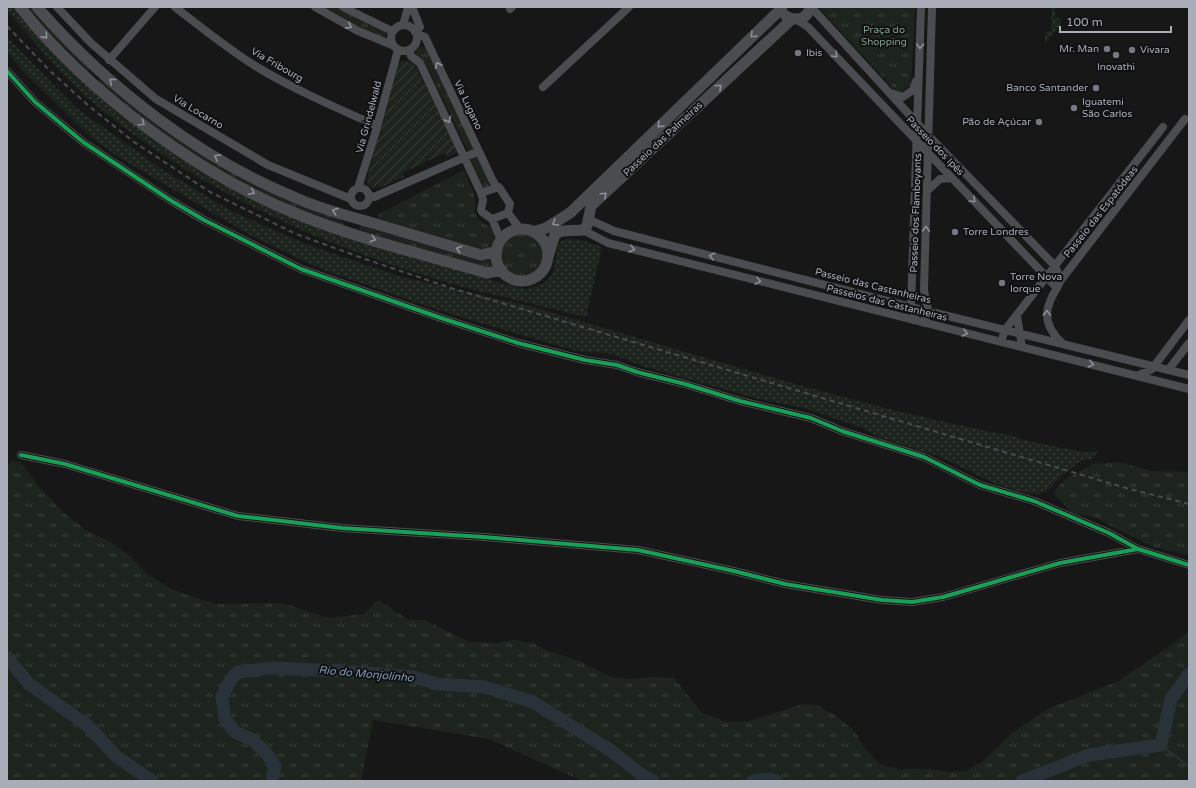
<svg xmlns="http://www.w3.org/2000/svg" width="1196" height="788" viewBox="0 0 1196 788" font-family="'Varela Round',sans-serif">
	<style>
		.grass { fill: url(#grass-dots) }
		.park { fill: url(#park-tufts) }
		.garden { fill: url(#garden-furrows) }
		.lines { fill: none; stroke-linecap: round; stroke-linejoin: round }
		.stream { stroke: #2a3239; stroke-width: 2 }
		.river { stroke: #2a3239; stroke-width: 13 }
		.minor { stroke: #4b4c50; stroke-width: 8 }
		.tertiary { stroke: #4b4c50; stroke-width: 11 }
		.rail { stroke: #4b4c4f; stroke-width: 2; stroke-dasharray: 5 4; stroke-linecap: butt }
		.cycleway-casing { stroke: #111113; stroke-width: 6 }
		.cycleway { stroke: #1a9f57; stroke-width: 4 }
		.oneway { stroke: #8c9099 }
		.poi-dot { fill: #757880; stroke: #111113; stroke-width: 1.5 }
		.labels { text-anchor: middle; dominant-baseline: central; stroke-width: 4; stroke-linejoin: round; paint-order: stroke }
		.park-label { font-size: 10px; fill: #7fa381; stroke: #111113 }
		.poi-label { font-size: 10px; fill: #a8adb8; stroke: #111113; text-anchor: start }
		.street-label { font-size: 10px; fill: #a8adb8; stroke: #111113 }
		.water-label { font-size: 11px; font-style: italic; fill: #7f9bb3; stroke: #111113 }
	</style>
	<defs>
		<pattern id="grass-dots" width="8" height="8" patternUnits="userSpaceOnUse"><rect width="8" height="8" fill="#1d241e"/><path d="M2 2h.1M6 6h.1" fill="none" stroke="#3b413d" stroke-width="1.8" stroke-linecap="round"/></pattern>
		<pattern id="park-tufts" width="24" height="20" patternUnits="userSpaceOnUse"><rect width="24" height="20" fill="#1d241e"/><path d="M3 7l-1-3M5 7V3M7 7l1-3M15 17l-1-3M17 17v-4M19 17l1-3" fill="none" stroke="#3b413d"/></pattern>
		<pattern id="garden-furrows" width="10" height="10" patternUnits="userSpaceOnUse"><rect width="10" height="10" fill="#1d241e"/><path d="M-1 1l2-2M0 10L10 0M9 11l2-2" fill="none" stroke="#3b413d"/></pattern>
	</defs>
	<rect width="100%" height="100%" fill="#171717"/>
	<path class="grass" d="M7,7h8l12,15 164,139 205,90 111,34 20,4 18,-6 8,-10 5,-26 3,-6 5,-2 15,1 21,7 -16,70c-45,-12 -92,-21 -137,-34 -127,-37 -249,-92 -352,-177 -32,-26 -62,-64 -90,-95z
		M1051,7h4v11h6v6l-16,19v-11l6,-1z
		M7,37l69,71 87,62 68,41 77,34 94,32 127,29 266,78 102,27 89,20 24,4 14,5 53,11 21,1 -5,6 -14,4 -23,19 -6,8 -10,5 -14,-1 -28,-8 -60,-29 -60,-19 -15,-9 -59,-20 -45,-9 -117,-33 -25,-10 -11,-3 -26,-1 -45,-13 -97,-29 -117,-41 -71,-34 -133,-79 -26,-19 -66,-64 -18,-21z"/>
	<path class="park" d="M25,7h8l56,61v4l-5,-1z
		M319,7h17l51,25 -3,8z
		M818,7h97l-4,78 -10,7 -8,-4z
		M419,47h6l2,3 47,100 -3,1 -5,-4 -41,-85 -8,-6 -1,-5z
		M101,79l56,44 183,96 4,6 -3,2c-25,-11 -51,-20 -75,-32 -62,-28 -117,-70 -168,-114z
		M477,155l14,29v2l-7,2 -13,-28v-4z
		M464,170c4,9 9,19 11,29 1,6 -2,13 3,19 8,10 20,7 15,26l-9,6 -106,-32 1,-4z
		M361,223l120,37 10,-1 3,7 -1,2 -14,-1 -120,-37z
		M501 255a22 22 0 1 1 44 0a22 22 0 1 1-44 0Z
		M13,461l7,1 20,26 24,25 22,17 26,13 19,14 16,17 25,15 24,9 21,6 66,-1 45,15 36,-4 14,-14 31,20h15l45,22 27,1 17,-3 20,3 15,8 26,8 37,18 20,2 20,-2 23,1 28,35 24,9 23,-1 54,-17 16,2 20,12 16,14 11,18 14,14 19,5h30l22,3 15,-1 16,-9 29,-28 36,-25 72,-28 70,-49v149h-607l-93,-42 -116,-19 -12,61h-354v-315z
		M1120,462l30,9 39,1v83l-36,-8 -57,-29 -24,-5 -19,-20 12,-14 28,-15z"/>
	<path class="garden" d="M402,61l9,1 5,5 41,83v3l-10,4 -2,-4 -43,20 2,4c-10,4 -26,15 -36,9l-1,-8 30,-113z"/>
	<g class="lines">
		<path class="stream" d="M1161,745l28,22"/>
		<path class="river" d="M7,657l22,27 58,41 29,31 36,25
			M272,781l3,-15 -9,-13 -13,-13 -18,-8 -10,-13 -3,-22 9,-18 7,-7 35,-4 66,3 75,6 23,7 48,3 48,15 77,48 32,25 11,6
			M753,781l18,-2 5,2
			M1022,781l67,-26 72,-10 10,-46 18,-25"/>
		<path class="minor" d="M57,7l34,36 65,56 112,66 83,34
			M175,7c27,21 53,42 82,60 38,23 80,41 120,59
			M315,7l43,24 34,14
			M343,7l49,24
			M412,7l8,20 -5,5
			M811,7l116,127 128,132 6,14
			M510,9l2,-2
			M797,20l11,7 249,261
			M391 38a13 13 0 1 1 26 0a13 13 0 1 1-26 0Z
			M403,25l5,-18
			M417,34l8,3 66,140 4,8 4,2
			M409,50l2,6 9,7 61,130
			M109,60l46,-53
			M7,71l28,31 48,40 87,58 34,20 97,49 140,49 77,25 67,17 32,5 20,7 48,12 55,17 71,17 31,13 82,26 56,28 54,16 75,32 29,16
			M543,87l86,-80
			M891,93l12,4 10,-7 3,-9
			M351 197a9 9 0 1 1 18 0a9 9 0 1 1-18 0Z
			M358,188l17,-54 23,-84
			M928,190l12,-11 12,-1
			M370,196l4,1 105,-46
			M508,213l-16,6 -10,-7 -1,-2 2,-10 -2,-7 18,-6 11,17 -2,9 12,16
			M492,219l9,21
			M588,219l26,12 297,76 278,68
			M583,230l25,13 581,146
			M1017,316l5,31
			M913,320l2,-5 -4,-8 10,-300
			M924,323l4,-13 -4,-20 8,-283
			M1001,342l4,-12 158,-203
			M1062,343c-24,-23 -15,-38 -1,-63l124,-161
			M1169,369l20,-26
			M1139,375l13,-6 37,-49
			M21,455l44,9 173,52 104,12 142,9 154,13 96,21 51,13 97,16 30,2 31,-5 117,-34 78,-14 51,16"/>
		<path class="tertiary" d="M20,7c67,85 181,170 282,209 60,24 124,39 185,57l15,-3
			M37,7c71,81 164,153 264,193 23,10 48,16 72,23 36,11 72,21 108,32l16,-4
			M786,16c10,6 22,3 24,-9
			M496 255a26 26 0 1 1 52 0a26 26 0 1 1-52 0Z
			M533,232l13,-4 24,-15 212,-205
			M548,257l7,-23 7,-3 21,-1 4,-4 4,-20 201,-187"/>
		<path class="rail" d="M7,26l42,44 41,37 44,35 76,50 86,42 69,25 86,29 675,200 63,16"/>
		<defs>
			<path id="cycleway" d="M7,71l28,31 48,40 87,58 34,20 97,49 140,49 77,25 67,17 32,5 20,7 48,12 55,17 71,17 31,13 82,26 56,28 54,16 75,32 29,16
				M21,455l44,9 173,52 104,12 142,9 154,13 96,21 51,13 97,16 30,2 31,-5 117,-34 78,-14 51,16"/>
		</defs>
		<use href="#cycleway" class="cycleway-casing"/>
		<use href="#cycleway" class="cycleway"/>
	</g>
	<defs><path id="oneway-chevron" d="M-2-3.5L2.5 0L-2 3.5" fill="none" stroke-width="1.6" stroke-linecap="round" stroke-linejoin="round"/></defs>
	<g class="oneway">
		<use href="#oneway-chevron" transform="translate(349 26) rotate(28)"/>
		<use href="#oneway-chevron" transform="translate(753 35) rotate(136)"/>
		<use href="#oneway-chevron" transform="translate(45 36) rotate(48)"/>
		<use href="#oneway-chevron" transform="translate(920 46) rotate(92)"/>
		<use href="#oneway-chevron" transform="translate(835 55) rotate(46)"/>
		<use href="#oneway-chevron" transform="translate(438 65) rotate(-115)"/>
		<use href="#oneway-chevron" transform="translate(112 81) rotate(-141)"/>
		<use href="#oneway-chevron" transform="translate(719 87) rotate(-43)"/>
		<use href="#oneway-chevron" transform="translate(448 120) rotate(64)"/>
		<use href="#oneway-chevron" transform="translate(142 123) rotate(35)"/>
		<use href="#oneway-chevron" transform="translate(660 125) rotate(136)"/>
		<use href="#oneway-chevron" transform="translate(217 157) rotate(-151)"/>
		<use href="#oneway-chevron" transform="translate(252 192) rotate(26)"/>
		<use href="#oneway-chevron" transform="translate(604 195) rotate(-43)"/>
		<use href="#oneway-chevron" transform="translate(973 200) rotate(46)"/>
		<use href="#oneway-chevron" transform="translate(335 211) rotate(-162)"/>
		<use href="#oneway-chevron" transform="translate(555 223) rotate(150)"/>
		<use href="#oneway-chevron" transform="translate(926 229) rotate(-88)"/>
		<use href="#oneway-chevron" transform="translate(373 239) rotate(16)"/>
		<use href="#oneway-chevron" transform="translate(459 249) rotate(-163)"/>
		<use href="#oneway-chevron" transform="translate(632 249) rotate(14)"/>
		<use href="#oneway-chevron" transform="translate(712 256) rotate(-166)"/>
		<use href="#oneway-chevron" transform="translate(758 281) rotate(14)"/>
		<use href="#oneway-chevron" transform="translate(1047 313) rotate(-88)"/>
		<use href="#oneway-chevron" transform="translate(965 333) rotate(14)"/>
		<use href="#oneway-chevron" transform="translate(1091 364) rotate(13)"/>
	</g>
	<g class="poi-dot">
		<circle cx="1107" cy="49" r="4"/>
		<circle cx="1132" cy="50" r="4"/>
		<circle cx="798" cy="53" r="4"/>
		<circle cx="1116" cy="55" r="4"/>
		<circle cx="1096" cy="88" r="4"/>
		<circle cx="1074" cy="108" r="4"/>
		<circle cx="1039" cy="122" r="4"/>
		<circle cx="955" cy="232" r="4"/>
		<circle cx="1002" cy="283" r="4"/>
	</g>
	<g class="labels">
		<g class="park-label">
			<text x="884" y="30">Praça do<tspan x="884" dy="12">Shopping</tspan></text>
		</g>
		<g class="poi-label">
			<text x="1099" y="49" text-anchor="end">Mr. Man</text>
			<text x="1140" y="50">Vivara</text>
			<text x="806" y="53">Ibis</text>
			<text x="1116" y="67" text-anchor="middle">Inovathi</text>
			<text x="1088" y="88" text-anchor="end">Banco Santander</text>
			<text x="1082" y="102">Iguatemi<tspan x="1082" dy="12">São Carlos</tspan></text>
			<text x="1031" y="122" text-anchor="end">Pão de Açúcar</text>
			<text x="963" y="232">Torre Londres</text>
			<text x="1010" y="277">Torre Nova<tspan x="1010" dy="12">Iorque</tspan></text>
		</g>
		<g class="street-label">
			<text transform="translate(277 65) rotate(30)">Via Fribourg</text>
			<text transform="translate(468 105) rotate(65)">Via Lugano</text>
			<text transform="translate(198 112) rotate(31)">Via Locarno</text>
			<text transform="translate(369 117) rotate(-75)">Via Grindelwald</text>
			<text transform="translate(663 139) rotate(-43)">Passeio das Palmeiras</text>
			<text transform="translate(935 146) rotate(46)">Passeio dos Ipês</text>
			<text transform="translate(1101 212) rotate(-52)">Passeio das Espatódeas</text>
			<text transform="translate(916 213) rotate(-88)">Passeio dos Flamboyants</text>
			<text transform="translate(873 286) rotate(14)">Passeio das Castanheiras</text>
			<text transform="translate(887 303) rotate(14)">Passeios das Castanheiras</text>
		</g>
		<g class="water-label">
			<text transform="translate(366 674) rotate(5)">Rio do Monjolinho</text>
		</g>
	</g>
	<rect width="1196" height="788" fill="none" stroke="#a8adb8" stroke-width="16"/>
	<path d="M1060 26v6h111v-6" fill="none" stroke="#a8adb8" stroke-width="2"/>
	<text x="1066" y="26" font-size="12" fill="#a8adb8" stroke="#111113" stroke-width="3" paint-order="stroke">100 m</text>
</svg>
